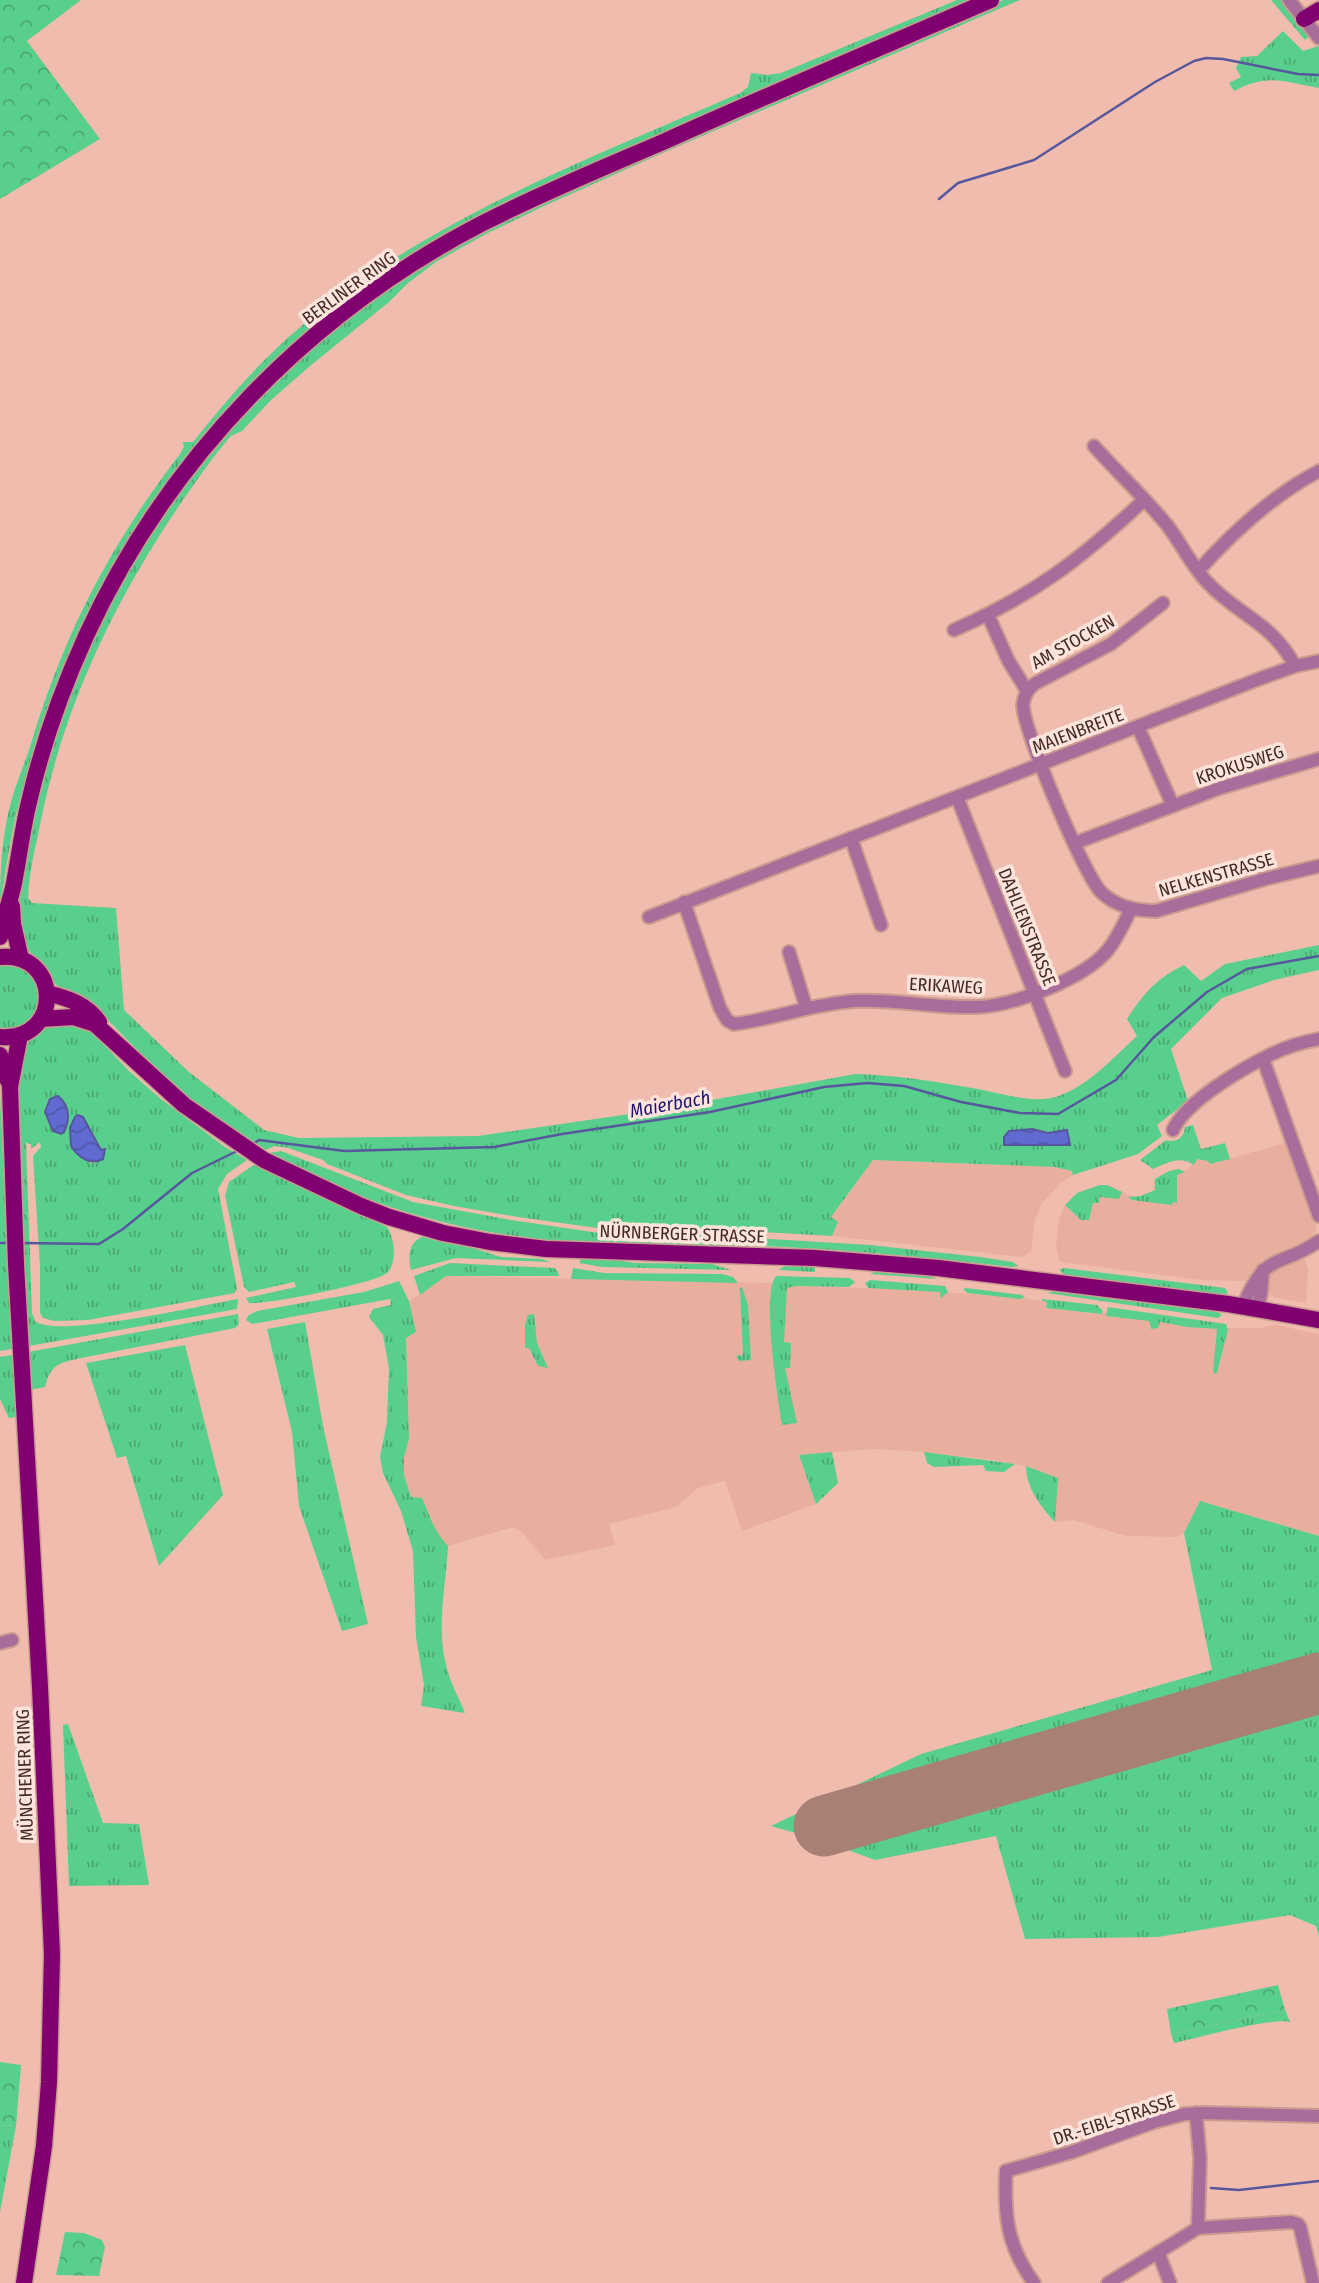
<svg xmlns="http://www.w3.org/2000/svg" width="1319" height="2283" viewBox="0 0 1319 2283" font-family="'Fira Sans Condensed',sans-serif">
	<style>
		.built { fill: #e9af9e }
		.grass { fill: url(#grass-tufts); fill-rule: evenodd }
		.forest { fill: url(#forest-crowns) }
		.water { fill: url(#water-waves); stroke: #57579d; stroke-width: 2 }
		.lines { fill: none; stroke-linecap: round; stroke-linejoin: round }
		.stream { stroke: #57579d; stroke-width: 2.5 }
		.runway { stroke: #a88076; stroke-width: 61 }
		.minor-casing { stroke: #ca9c90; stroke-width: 16 }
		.major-casing { stroke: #ca9c90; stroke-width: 19 }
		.minor { stroke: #a86d9a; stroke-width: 12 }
		.major { stroke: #81006f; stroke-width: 16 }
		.labels { text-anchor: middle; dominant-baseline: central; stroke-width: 7; stroke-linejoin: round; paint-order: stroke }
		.street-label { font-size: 18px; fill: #412c27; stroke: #ffe4dc }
		.water-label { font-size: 19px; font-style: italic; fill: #1f1672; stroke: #ffe4dc }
	</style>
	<defs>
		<pattern id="grass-tufts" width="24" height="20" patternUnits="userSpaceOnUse" patternTransform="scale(1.75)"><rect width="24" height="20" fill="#59cf8d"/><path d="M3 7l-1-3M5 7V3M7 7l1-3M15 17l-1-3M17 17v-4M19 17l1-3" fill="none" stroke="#4ba873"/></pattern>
		<pattern id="forest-crowns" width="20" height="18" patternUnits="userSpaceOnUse" patternTransform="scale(1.75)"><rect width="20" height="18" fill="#59cf8d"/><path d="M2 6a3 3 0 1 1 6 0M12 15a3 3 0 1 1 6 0" fill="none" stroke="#4ba873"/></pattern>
		<pattern id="water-waves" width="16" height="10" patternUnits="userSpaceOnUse" patternTransform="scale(1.75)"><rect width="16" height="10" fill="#606ad0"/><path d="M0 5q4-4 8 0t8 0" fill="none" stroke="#5157a9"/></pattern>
	</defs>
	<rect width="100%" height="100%" fill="#f0bcae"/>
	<path class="built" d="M1289,1142l28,88 -8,9 -43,20 -21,22 -45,-1 -140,-18 -4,-17 3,-26 6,-14 12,-12 23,-8h7l27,12 7,-1 12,-4 1,-11 4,-4 17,-8 10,3 12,-13 11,2 2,3z
		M873,1160l182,7 18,4v4l-12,8 -19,20 -7,16 -4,32 -8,6 -191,-21 6,-14 -7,-4z
		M1304,1256l4,14 -2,33 -33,-6 -6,-6 1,-17 3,-4z
		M446,1276l326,7 18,3 114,3 120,9 23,4 -1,6 55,6 5,-3v5l44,5 -1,6 6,2 4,-7 28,5 30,2 -2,45 3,-3 10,-43h31l17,-3 43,9v202l-119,-35 -11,25 -5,7 -6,4 -52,-1 -53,-16 -18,2 2,-44 -31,-12 -39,-7 -63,-7 -51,-3 -74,6 17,49 -74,27 -17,-50 -27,7 -22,19 -67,17 6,21 -70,15 -23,-28 -9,-5 -65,19 -12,-12 -4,-14 -21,-23 -7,-22v-18l5,-18 -3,-101 9,-6 -6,-31z"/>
	<path class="grass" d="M957,0h15c-111,47 -222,94 -331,143 -105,47 -213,95 -304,165 -79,61 -152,139 -202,225 -18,31 -32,64 -47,95 -30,61 -58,125 -73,191 -6,28 -10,56 -15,84 0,-34 2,-67 11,-101 5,-18 13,-37 19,-55 34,-113 78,-199 150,-293l4,-7 -1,-5h10c32,-40 65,-79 105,-113 127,-109 290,-170 442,-236l8,-6 3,-14 17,2 13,-2z
		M1003,0h17l-355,152 -123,55 -56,27 -50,28 -28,21 -19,19 -79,64 -40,35 -28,30 -11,5c-18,20 -33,43 -48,64 -68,99 -120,207 -143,325 -5,24 -11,48 -12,73l4,5 84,5 8,102 65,62 75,58 35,8 179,-2 179,-26 198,-36c39,1 78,7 117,14 27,4 63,18 89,7 29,-11 53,-38 76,-59l-10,-17c15,-24 31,-42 57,-54l17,16 24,-17 94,-19v25l-45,10 -52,18 -51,51 17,52 -31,24 5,11 -24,18 -65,21 -1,-4 -17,-4 -182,-7 -42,57 7,5 -6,14 -137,-8h-98l-79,-11 -64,-11 -48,-11 -79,-31 -4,-4 -35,-12 -13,-2 -10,4 -30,-20 -4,2 -39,-29 -22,-20 -79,-80 -26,-12 -11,-8 -6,-12 -21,-22 -9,-35 4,-48 20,-89 36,-106 52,-107 45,-70 40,-50 76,-81 108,-85 132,-73 302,-133z
		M1271,0h12l26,36 -4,4z
		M1283,31l20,20 16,-5v42c-37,-6 -49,-15 -85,3l-5,-8 12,-6 -5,-9 5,-11 16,-1z
		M6,962c6,2 15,4 20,7 21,14 15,46 -4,56 -7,4 -14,4 -22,4v-66z
		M58,1022l29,5 42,44 32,28 64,48 22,13 -20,14 -9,15 19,99 -2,5 -147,27 -34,1 -11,-3 -3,-5v-47l-7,-110 8,-9 -1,-5 -9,7v-5l-5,-1 6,170 3,8c20,18 169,-16 203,-22l-1,10 -208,37c-6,-58 -5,-115 -7,-173 -1,-32 -8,-96 3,-124 5,-14 20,-22 33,-27zM58,1096l3,2 -8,33 -7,-14 8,-20zM93,1133l8,17 -4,12 -6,1 -7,-4z
		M0,1093l12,256 -12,2z
		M1193,1125l8,24 24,-6 5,16 -20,5 -2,-3 -11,-2 -3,6c-14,-10 -27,-2 -41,4l-13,-9 26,-20c10,3 18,-2 19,-13z
		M281,1151l132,51 98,18 95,14 99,1 165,10 110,12 33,5 5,4 -6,1c-76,-9 -152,-16 -228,-20 -58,-3 -116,0 -175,-2 -122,-6 -233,-31 -339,-92z
		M255,1164l132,63c8,11 10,37 0,46 -10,10 -122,32 -138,30l-3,-5 50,-11 -2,-5 -45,10 -5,-5 -19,-92 4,-13z
		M1179,1169l6,3 -8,3v28l-4,-1 -1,3 -40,-5 -4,-3 13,-1 14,-6v-11l14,-8z
		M1100,1185h7l15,7 -3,7 -19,-2 -1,6h-6l-4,17h-8l-16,-15 12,-12z
		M422,1237l51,11 28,9 41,2 8,3 -94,-4 -45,12c-3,-13 -3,-27 11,-33z
		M590,1256l45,7 77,1 19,6 -128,-3 -24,-4 3,-5z
		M450,1263l104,5 3,2 2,6h-113l-26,19 -6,-19z
		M787,1265h28v7l-37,-2z
		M573,1268l31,5 118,1 11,3 5,6 -167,-4z
		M1064,1268l161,20 3,5 -7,2 -156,-20 -6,-5z
		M877,1271l48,4 12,4 -67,-5z
		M776,1276l74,2 5,4 -6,5 -52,-1 -10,2 -3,54 7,1 -1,25h-5l12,55 -15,2c-4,-26 -21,-131 -6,-149z
		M870,1280l75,6 3,6 -7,6 -1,-6 -72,-4 -3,-5z
		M399,1281l10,20 7,31 -10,6 3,101 -5,18v18l7,22 11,1c8,18 12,34 26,48 -2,42 -13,85 0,126 4,14 12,28 17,41l-44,-7 3,-21 -8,-48 -3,-86 -12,-40 -18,-38 -3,-16 7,-35 2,-54 -6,-33 -14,-18 4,-8 18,-4 -1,-6 -138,25 -6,-4 3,-5 8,-4 107,-19z
		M742,1287l6,18 3,55 -12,1 -3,-5 7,-1 -3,-67z
		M966,1288l56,7 3,2 -5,2 -53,-6 -4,-4z
		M1057,1291l158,19 7,5 -4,3 -171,-25z
		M1042,1299l55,6 6,6 -1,3 -56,-6 1,-6 -5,-1z
		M1108,1307l118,17 2,6 -11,43 -2,1 -2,-3 4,-42 -30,-2 -27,-5 -2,6 -7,1 -2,-8 -43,-5z
		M238,1314l1,10 -4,4 -154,30c-22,5 -30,6 -36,29l-15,3 -2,-38z
		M534,1314l3,29 11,25 -10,-2 -9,-18h-4v-23l3,-10z
		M305,1322l18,104 45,198 -26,7 -43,-125 -7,-74 -25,-103z
		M185,1345l38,150 -64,71 -33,-110 -9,2 -31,-95z
		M12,1355l5,62 -8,1 -9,-19v-42z
		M832,1452l6,31 -22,21 -17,-49z
		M924,1452l91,12 -11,8 -18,-1 -3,-6 -49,2 -7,-4z
		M1026,1466l32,12 -3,44c-14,-15 -29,-34 -29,-56z
		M1200,1501l119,35v139l-514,150 26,8 488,-143v246l-3,-10 -26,-11 -132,22 -133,2 -29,-103 -121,24 -54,-20 -50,-14 150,-72 291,-84 -28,-137z
		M68,1724l35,99 36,1 10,61 -80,1 -6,-161z
		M1285,2010l5,12c-18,-5 -93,16 -116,21l-3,-9z
		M0,2125l16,1 -16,86z"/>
	<path class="forest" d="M0,0h81l-54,41 73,98 -100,60z
		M1278,1985l7,25 -114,24 -4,-25z
		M0,2062l21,3 -5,61 -16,-1z
		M65,2232l19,1 18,7 3,7 -6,29 -43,-1z"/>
	<path class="water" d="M58,1096c12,10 12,23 6,36l-3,2 -8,-3 -8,-19 5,-13z
		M78,1115l5,2 18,33 4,-1 -2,10c-13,7 -25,-2 -32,-13l-1,-18 5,-11z
		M1032,1129l16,4 19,-3 3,15h-66v-8l5,-6z"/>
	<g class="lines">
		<path class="stream" d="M939,199l19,-16 76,-23 121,-78 39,-21 12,-3 17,1 75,15 21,1
			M253,1144l6,-4 85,11 150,-4 68,-13 148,-22 114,-25 43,-4 37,3 57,16 59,11 38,1 58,-34 38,-43 53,-45 40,-23 72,-13
			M0,1243h11
			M21,1243l78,1 24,-15 69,-56 45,-22
			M1211,2188l28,2 80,-9"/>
		<path class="runway" d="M824,1826l495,-143"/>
		<defs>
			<path id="minor" d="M1289,0l30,38
				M1094,446c24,27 50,51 73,79 14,18 24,40 40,57 30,33 65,40 88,84
				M1198,571c35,-39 75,-76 121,-100
				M1163,603l-52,41 -75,39c-8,5 -12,12 -13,22 0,25 61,171 79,188 15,14 33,18 54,18l109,-32 54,-13
				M988,615l20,45 19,31
				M954,630c80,-35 127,-71 190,-130
				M1138,727l35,79
				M957,797l108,274
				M851,838l30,87
				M1075,843l145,-55 99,-29
				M684,902l36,106 7,12 7,4c41,-5 77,-20 120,-23 42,-2 82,7 123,6 36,-1 106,-28 130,-56 10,-12 17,-28 24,-42
				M649,917l610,-238 36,-13 24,-5
				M789,952l17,55
				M1263,1059l56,157
				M1173,1130c13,-29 70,-62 99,-76 14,-7 31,-12 47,-15
				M1243,1306c23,-56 35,-37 76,-65
				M1257,1309l4,-15 2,-24
				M0,1643l12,-3
				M1196,2113l4,45 -2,70
				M1158,2252l12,31
				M1034,2283c-27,-37 -30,-67 -28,-112l66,-19 82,-30 31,-8 20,-1 114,3
				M1108,2283l90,-55 93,-6 7,2 2,3 13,56"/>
			<path id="major" d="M1304,19l15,-9
				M12,906l1,18 8,35
				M0,937c3,-17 9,-33 13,-49 6,-29 9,-58 16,-86 13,-57 33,-113 57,-166 81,-177 224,-324 397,-413 59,-30 120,-55 180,-81 109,-49 219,-95 328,-142
				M0,957c62,-6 63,85 0,80
				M47,993c20,5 40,11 52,29
				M41,1019l32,-2 22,7 89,81 80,55 97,46 28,11 54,16 47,9 56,7 269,9 123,10 290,36 91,16
				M20,1035l-10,52 6,177 24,423 12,267 -3,128 -5,64 -20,137
				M0,1055l8,26"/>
		</defs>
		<use href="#minor" class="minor-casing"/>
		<use href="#major" class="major-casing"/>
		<use href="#minor" class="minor"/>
		<use href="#major" class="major"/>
	</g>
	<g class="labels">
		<g class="street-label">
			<text transform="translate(349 288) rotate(-36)">BERLINER RING</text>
			<text transform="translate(1073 642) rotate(-29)">AM STOCKEN</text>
			<text transform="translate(1078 731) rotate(-21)">MAIENBREITE</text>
			<text transform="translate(1240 765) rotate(-18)">KROKUSWEG</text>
			<text transform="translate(1216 875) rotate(-16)">NELKENSTRASSE</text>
			<text transform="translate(1027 927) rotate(68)">DAHLIENSTRASSE</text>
			<text transform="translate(946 986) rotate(3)">ERIKAWEG</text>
			<text transform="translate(682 1234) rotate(2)">NÜRNBERGER STRASSE</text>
			<text transform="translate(25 1775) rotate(-92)">MÜNCHENER RING</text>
			<text transform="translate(1114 2120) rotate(-18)">DR.-EIBL-STRASSE</text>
		</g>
		<g class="water-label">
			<text transform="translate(670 1104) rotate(-10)">Maierbach</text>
		</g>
	</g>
</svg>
